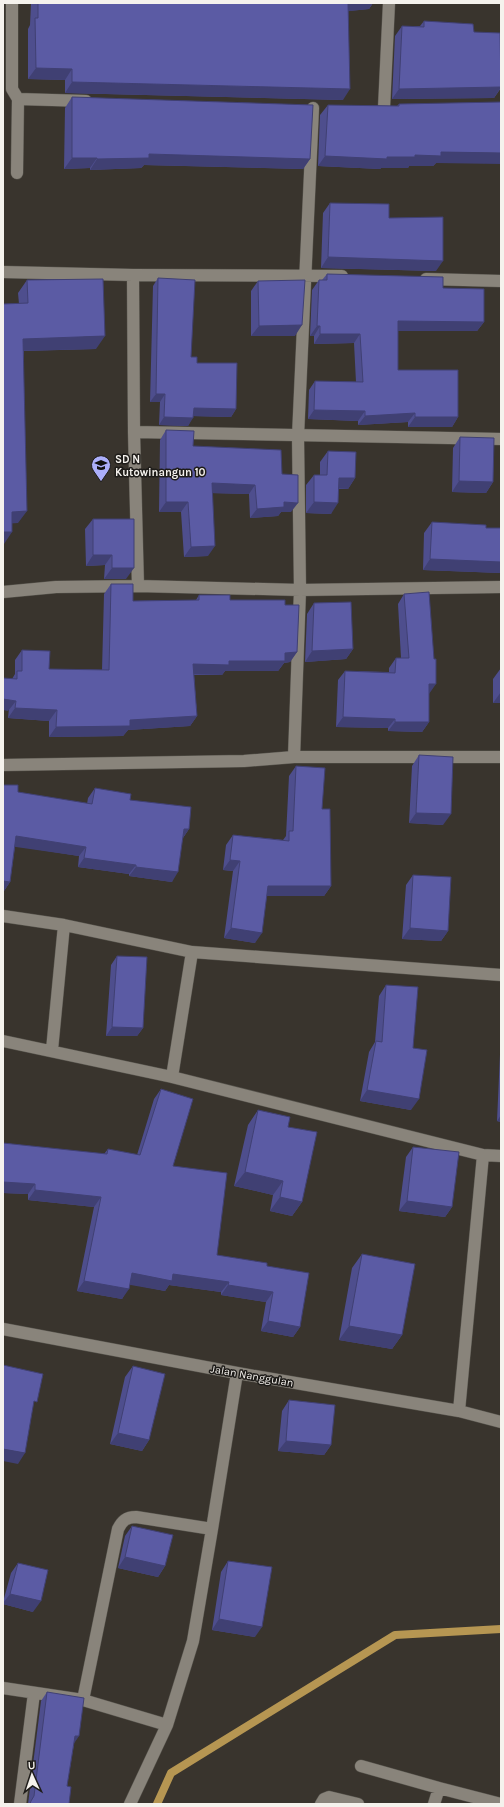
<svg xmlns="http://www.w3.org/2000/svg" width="504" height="1807" viewBox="0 0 504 1807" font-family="Karla,sans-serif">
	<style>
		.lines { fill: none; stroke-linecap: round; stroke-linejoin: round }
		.stream { stroke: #b69652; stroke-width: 8 }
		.minor-casing { stroke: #57544d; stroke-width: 13 }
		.minor { stroke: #89847b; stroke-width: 12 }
		.wall { fill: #4e4e8d }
		.shaded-wall { fill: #404073 }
		.building { fill: #5b5ba4; stroke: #404073 }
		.labels { text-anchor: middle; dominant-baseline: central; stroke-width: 3; stroke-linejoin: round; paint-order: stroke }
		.poi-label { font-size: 11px; font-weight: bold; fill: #f5f2ed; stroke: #1e1c19; text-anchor: start }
		.street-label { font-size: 11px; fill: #f5f2ed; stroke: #1e1c19 }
	</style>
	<rect width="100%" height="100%" fill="#39342d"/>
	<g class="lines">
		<path class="stream" d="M157,1804l14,-31 224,-138 106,-6"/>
		<defs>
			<path id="minor" d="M12,3v86l6,10 68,2
				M384,108l5,-105
				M17,173l1,-74
				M3,272l130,3 209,1
				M133,275l1,157 4,154
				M426,279l75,2
				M134,432l367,7
				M3,592l53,-5 82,-1 162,4 201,-3
				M294,757l6,-167 -2,-154 15,-328
				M3,765l241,-4 50,-4h207
				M3,916l61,9 128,27
				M3,1041l169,36 311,78 18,1
				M52,1050l12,-125
				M172,1077l20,-125 309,23
				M3,1329l234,44 222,38 42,11
				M459,1411l24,-256
				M3,1688l80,12 35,-171c4,-8 8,-12 18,-12l76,12 25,-156
				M83,1700l84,25 -37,79
				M167,1725l26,-84 19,-112
				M361,1766l78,22
				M20,1804l14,-111
				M321,1804l3,-5 5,-2 29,7
				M434,1804l5,-16 62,16"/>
		</defs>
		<use href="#minor" class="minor-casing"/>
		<use href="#minor" class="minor"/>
	</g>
	<path class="wall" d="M31,3h342l-4,6 -21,2 -5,89 -278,-7v-13l-37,-1v-50l2,-4z
		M424,21l50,11 27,38v18l-7,10 -102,1 3,-63 7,-10h18z
		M72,97l238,62 -7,10 -159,-4 -3,3 -51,2v-2l-26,1 1,-61z
		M399,104l37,59 -3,3h-24l-1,2h-27l-1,1 -62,-3 2,-51 8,-10 69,1z
		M330,203l106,68 -115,-3 2,-55z
		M327,274l116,14 41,34 -7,9h-79v39l60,47 -6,10h-44v-5l-50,3v-4l-50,-2 1,-29 6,-9 41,1 -2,-39 -40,1v-8h-4l2,-46 7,-10h3z
		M158,278l33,79 6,6 39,46 -5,8 -38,-1 -5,10 -29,-1 1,-23h-10l3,-116z
		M27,280l69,69 -72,2 -6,172h-6l-9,21v-240h16l-1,-11z
		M258,281l37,55h-44v-45z
		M166,430l27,16 89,28 9,38h-10l-3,4 -28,2 -1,-24 -36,-1 -5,63 -24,1 -3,-45h-22l1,-72z
		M460,437l33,45 -7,11 -34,-1 1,-44z
		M328,451l27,27 -7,11h-9l-8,25 -25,-1v-28l8,-10h6v-13z
		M93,519l33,60h-22l1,-14 -19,1 -1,-37z
		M432,522l54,6h15v45l-78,-3 1,-37z
		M111,584l22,17 63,-1 3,-5 31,5 55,5 12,47 -7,10 -6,1 -6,8h-53l-3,4h-28l3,41 -7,10 -62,4 -5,6 -74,1v-16l-41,-3 4,-39 3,-5v-14l7,-10 27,19 53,1 2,-76z
		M404,594l25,99v29l-7,10 -34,-1v-3l-52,-1 2,-47 7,-9 44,1v-4l7,-10h5l-3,-54z
		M314,603l39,46 -7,10 -41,3 2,-48z
		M501,668v35h-8v-24z
		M419,755l24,70 -34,-2 3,-57z
		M296,766l26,43 9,77 -7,10h-57l-12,47 -31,-5 9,-67 -10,-1 3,-25 7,-10 50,5 3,-4 3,-60z
		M95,788l35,12 59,29 -6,9 -11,44 -43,-6v-2l-51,-7 1,-11 -64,-10 -5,36 -6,9 14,-99 69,12 1,-6z
		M413,875l35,56 -7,10 -39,-2 4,-54z
		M117,956l26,72 -6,8h-31l5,-71z
		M386,985l27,63 -2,62 -51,-9 9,-49 6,-10 4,-46z
		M501,1032v90l-4,-1z
		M161,1089l12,77 44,89 50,11 33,61 -7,10 -32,-6 5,-29 -45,-7v-3l-52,-7 -4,6 -35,-7 -8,15 -45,-8 17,-84 -66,-7v-6l-25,-1v-50l101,11 4,-5 29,6 17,-56z
		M258,1110l44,92 -10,14 -22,-5 3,-16 -39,-9 14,-61z
		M413,1147l39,60 -7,10 -46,-6 7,-54z
		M362,1254l40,81 -10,14 -53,-9 13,-72z
		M133,1366l16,74 -7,11 -32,-7 15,-67z
		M289,1400l42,45 -7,10 -46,-4 4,-40z
		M132,1526l33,40 -7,11 -40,-9 7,-32z
		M228,1561l27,76 -43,-7 9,-58z
		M18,1563l15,49 -30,-8v-2l8,-29z
		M47,1692l27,52 -7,42 2,18h-41l13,-103z"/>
	<path class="shaded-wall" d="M347,3h26l-4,6 -28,3z
		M36,68l36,1 -7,11 -37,-1z
		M72,82l278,7 -7,11 -278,-7z
		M501,87l-7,11 -102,1 7,-10z
		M441,152l60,1v11l-65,-1 -3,3h-24l-1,2h-27l-1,1 -62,-3 7,-10 90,-1z
		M149,154l161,5 -7,10 -159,-4 -3,3 -51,2 7,-11z
		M72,158h25l-7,10 -26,1z
		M328,257l115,4 -7,10 -115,-3z
		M398,321l86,1 -7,9h-85z
		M302,325l-7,11h-44l8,-10z
		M317,326h3l-6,10h-4z
		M320,334h40l-6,9 -40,1z
		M105,336l-9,13 -81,2 8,-12z
		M156,394h9l-5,8h-10z
		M194,408l42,1 -5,8 -43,-1z
		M314,410l51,1 -7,10 -50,-2z
		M415,413l-7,9 -50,3 7,-9z
		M164,417l29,1 -5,8 -29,-1z
		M415,417h43l-6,10h-44z
		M339,478h16l-7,11 -16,-1z
		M459,481l34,1 -7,11 -34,-1z
		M212,483l43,2 -6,9 -44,-1z
		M166,502h22l-7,10h-22z
		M284,502l14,1 -7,9h-10l-3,4 -28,2 7,-9z
		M314,502l24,1 -7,11 -25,-1z
		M27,511l-9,12 -15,1 9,-12z
		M3,532h9l-8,12h-1z
		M215,546l-7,10 -24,1 7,-10z
		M93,555h19l-7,10 -19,1z
		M430,559l71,3v11l-78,-3z
		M112,568h22l-8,11h-22z
		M353,649l-7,10 -41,3 7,-11z
		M297,652l-7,10 -6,1 -6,8h-53l-3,4 -36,-1 7,-10 36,-3 56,-8z
		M429,684h7l-7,10z
		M501,692v11h-8z
		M3,699l13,2 -8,10 -5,-1z
		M15,708l42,2 -8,11 -41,-3z
		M197,716l-7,10 -62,4 -5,6 -74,1 7,-10 74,-7z
		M343,717l52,2 -7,9 -52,-1z
		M395,722h34l-7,10 -34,-1z
		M416,813l35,1 -8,11 -34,-2z
		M184,829h5l-7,10z
		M16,836l70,11 -7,9 -70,-10z
		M84,858l52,7 -7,9 -51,-7z
		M230,860l10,1 -7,10 -10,-1z
		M136,867l42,5 -6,10 -43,-6z
		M3,881l7,1 -6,9h-1z
		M268,886h63l-7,10h-63z
		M231,928l31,5 -7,10 -31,-5z
		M410,928l38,3 -7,10 -39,-2z
		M112,1027l31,1 -6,8h-31z
		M367,1090l52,9 -8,11 -51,-9z
		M501,1115v7l-4,-1z
		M245,1172l38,9 -10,14 -39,-9z
		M3,1182l32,2 -7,10 -25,-1z
		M35,1190l66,7 -7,10 -66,-7z
		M280,1197l22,5 -10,14 -22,-5z
		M407,1201l45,6 -7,10 -46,-6z
		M132,1273l41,1 56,8 -8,10 -52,-7 -4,6 -40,-7z
		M84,1281l45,8 -7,10 -45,-8z
		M228,1285l45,7 -7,10 -45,-7z
		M268,1321l32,6 -7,10 -32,-6z
		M349,1326l53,9 -10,14 -53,-9z
		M118,1433l31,7 -7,11 -32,-7z
		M286,1441l45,4 -7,10 -46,-4z
		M3,1449l22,4 -7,11 -15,-3z
		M125,1557l40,9 -7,11 -40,-9z
		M10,1594l31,7 -8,11 -30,-8v-1z
		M219,1619l43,8 -7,10 -43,-7z
		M75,1736h4l-6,9z"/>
	<path class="building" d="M38,3h310l2,86 -278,-7v-13l-36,-1 -1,-50h3z
		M424,21l49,3 1,8 26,1 1,54 -102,2 3,-63 22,1z
		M72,97l241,8 -3,54 -161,-5v4l-52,1v-1h-25z
		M501,102v51l-60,-1v4l-26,-1v2h-28v2l-62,-3 3,-51 71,1v-2z
		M330,203l59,1v14l54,-1v44l-115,-4z
		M327,274l116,3v11l41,1v33l-86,-1v49h60v47h-43v-4l-50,3v-5l-51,-1 1,-29 48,1 -3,-48h-40v-8h-3l2,-46h8z
		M158,278l37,2 -4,77h6v6h40l-1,46 -42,-1 -1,10 -29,-1 1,-23h-9z
		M103,279l2,57 -82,3 4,172 -15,1v20h-9v-228l25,-1 -1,-23z
		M305,280l-3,45 -43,1 -1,-45z
		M166,430l28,1 -1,15 88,4 1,24 16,1v28l-14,-1v5l-27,2 -2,-24 -43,-2 3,63 -24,1 -3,-45h-22z
		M460,437l34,1 -1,44 -34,-1z
		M328,451l28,1 -1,26h-16l-1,25 -24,-1v-27h13z
		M93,519h41v49h-22v-13h-19z
		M432,522l54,3v3h15v34l-71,-3z
		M111,584h22v17l66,-1v-5h31v5h55v5h14l-2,47 -12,1v8h-56v4l-36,-1 4,52 -67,4v6l-74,1 1,-17 -42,-2 1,-7 -13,-2v-21l14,1v-8h5v-21l28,1 -1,18 60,1z
		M429,592l5,67h2v25h-7v38h-34v-3l-52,-2 2,-46 50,2 1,-15h13l-5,-64z
		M351,602l2,47 -41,2 2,-48z
		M419,755l34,2 -2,57 -35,-1z
		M296,766l29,2 -3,41h8l1,77h-63l-6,47 -31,-5 9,-67 -10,-1 3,-25 56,6v-10h4z
		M3,785h15v7l74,12 3,-16 36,6 -1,6 61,7 -2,22h-5l-6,43 -42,-5v-2l-52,-7 2,-11 -70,-11 -6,46 -7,-1z
		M413,875l38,2 -3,54 -38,-3z
		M117,956l30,1 -4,71 -31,-1z
		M386,985l32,2 -5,61 14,2 -8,49 -52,-9 9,-49 6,1z
		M161,1089l32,10 -20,67 54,7 -10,82 50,8v3l42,7 -9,54 -32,-6 5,-29 -45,-7 1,-3 -56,-8 -1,7 -40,-8 -3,16 -45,-8 17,-84 -66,-7v-6l-32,-2v-39l104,11 1,-5 32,6z
		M258,1110l32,7 -2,10 29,5 -15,70 -22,-5 3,-16 -38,-9z
		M413,1147l46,5 -7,55 -45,-6z
		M362,1254l53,10 -13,71 -53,-9z
		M3,1365l40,9 -6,28 -3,-1 -9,52 -22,-4z
		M133,1366l32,8 -16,66 -31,-7z
		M289,1400l46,5 -4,40 -45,-4z
		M132,1526l41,9 -8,31 -40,-9z
		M228,1561l44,6 -10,60 -43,-8z
		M18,1563l30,7 -7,31 -31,-7z
		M47,1692l37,6 -5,38h-4l-8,50 4,1 -2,17h-39l1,-3 3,-5z"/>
	<defs>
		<symbol id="school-pin" viewBox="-11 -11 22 30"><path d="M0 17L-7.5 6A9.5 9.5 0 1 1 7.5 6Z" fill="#acaffb" stroke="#1e1c19"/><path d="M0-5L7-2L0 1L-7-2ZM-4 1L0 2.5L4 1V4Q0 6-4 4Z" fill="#111"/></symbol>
	</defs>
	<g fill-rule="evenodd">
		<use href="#school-pin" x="90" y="454" width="22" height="30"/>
	</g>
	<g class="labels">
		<g class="poi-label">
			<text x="115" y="459">SD N<tspan x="115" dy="13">Kutowinangun 10</tspan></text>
		</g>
		<g class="street-label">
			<text transform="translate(252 1376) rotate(10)">Jalan Nanggulan</text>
		</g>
	</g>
	<rect width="504" height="1807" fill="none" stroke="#f5f2ed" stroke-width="8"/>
	<g transform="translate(32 1775) rotate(357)" stroke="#1e1c19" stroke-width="3" paint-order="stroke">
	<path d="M0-3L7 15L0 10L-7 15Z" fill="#f5f2ed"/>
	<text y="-6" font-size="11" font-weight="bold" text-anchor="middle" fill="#f5f2ed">U</text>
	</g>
</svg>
